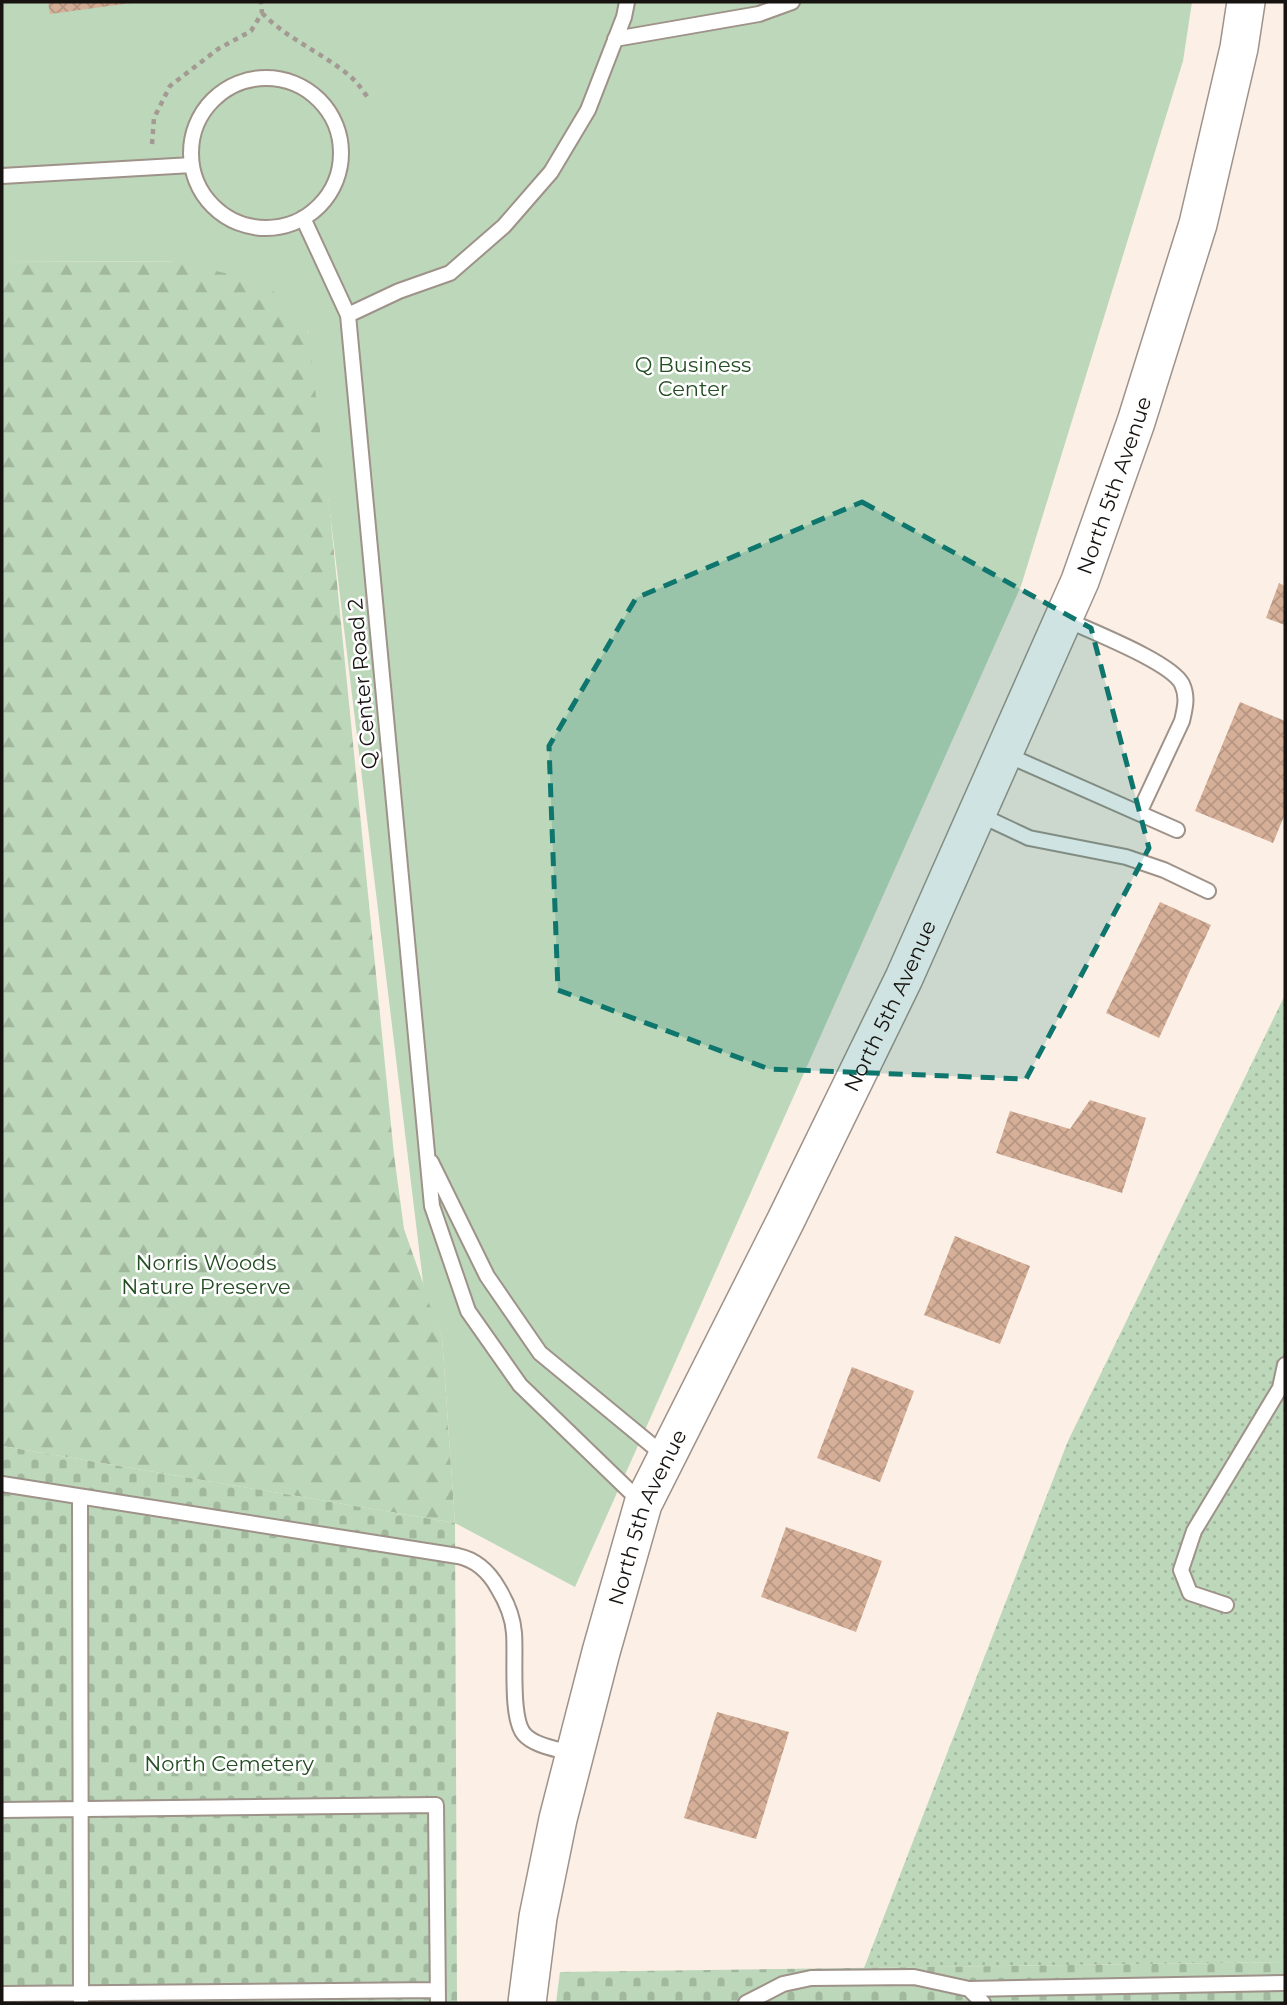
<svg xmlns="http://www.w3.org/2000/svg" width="1287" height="2005" viewBox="0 0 1287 2005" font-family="Montserrat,sans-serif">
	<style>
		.grass { fill: url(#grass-dots) }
		.forest { fill: url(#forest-firs) }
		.cemetery { fill: url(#cemetery-stones) }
		.park { fill: #bcd7ba }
		.building { fill: url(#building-cross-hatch) }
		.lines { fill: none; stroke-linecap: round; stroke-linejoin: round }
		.service-casing { stroke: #9e9289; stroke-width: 18 }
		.secondary-casing { stroke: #9e9289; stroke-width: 40 }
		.path { stroke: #a49a93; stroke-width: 4.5; stroke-dasharray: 5 5; stroke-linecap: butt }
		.service { stroke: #fff; stroke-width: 14 }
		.secondary { stroke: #fff; stroke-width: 37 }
		.marked { fill: #0f766e; fill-opacity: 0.2; stroke: #0f766e; stroke-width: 5; stroke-dasharray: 14 9; stroke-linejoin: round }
		.labels { text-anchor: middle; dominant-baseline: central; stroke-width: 5; stroke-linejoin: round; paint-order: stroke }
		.park-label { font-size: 21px; fill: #234d22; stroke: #fff }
		.street-label { font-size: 21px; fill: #171310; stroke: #fff }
	</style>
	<defs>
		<pattern id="grass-dots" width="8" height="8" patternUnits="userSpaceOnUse" patternTransform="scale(1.75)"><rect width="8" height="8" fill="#bcd7ba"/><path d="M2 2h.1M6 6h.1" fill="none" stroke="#a1b89f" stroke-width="1.8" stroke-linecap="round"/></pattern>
		<pattern id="forest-firs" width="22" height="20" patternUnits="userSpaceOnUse" patternTransform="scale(1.75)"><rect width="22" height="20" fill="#bcd7ba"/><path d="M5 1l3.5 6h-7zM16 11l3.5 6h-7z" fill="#a1b89f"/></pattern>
		<pattern id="cemetery-stones" width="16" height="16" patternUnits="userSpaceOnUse" patternTransform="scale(1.75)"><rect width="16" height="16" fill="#bcd7ba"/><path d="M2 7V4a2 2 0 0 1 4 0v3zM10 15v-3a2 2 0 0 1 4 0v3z" fill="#a1b89f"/></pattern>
		<pattern id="building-cross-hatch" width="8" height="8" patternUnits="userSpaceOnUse" patternTransform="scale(1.75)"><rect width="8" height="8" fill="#d5af98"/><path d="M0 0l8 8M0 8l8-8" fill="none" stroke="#b69682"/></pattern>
	</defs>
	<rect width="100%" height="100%" fill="#fcefe5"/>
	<path class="grass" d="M1285,995v967l-421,6 204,-527z"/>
	<path class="forest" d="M223,261c20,10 58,26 72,43 12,16 16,39 20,58l79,793 10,74 38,108 13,186 -453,-77v-1184z"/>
	<path class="cemetery" d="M2,1446l453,77 2,480h-455z
		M1285,1962v41h-729l4,-31z"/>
	<path class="park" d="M2,2h1190l-9,59 -162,525 -446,1001 -120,-64 -13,-186 -18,-47 -116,-959 -43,-49 -94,-21 -169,1z"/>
	<path class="building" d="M48,2h82l1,1 -81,11z
		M1279,583l6,3v39l-19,-7z
		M1240,702l45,19v93l-12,29 -78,-32z
		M1160,902l51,23 -52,113 -53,-25z
		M1090,1100l56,18 -24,75 -126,-40 14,-42 60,18z
		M955,1236l75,30 -30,78 -76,-29z
		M852,1367l62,24 -34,91 -63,-24z
		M786,1527l96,34 -26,71 -95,-35z
		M717,1712l72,20 -33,107 -72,-21z"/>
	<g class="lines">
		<defs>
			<path id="service" d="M615,39l144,-25 33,-12
				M191 153a75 75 0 1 1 150 0a75 75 0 1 1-150 0Z
				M2,176l190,-11
				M303,218l45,97 84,891 36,105 52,74 123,119
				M348,315l51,-24 51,-18 54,-47 47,-54 37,-62 36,-93 3,-15
				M1065,619c25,12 106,43 117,65 6,13 3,24 0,37l-43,92
				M1005,754l172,76
				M978,814l51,24 97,19 38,13 44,21
				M431,1162l56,114 53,77 125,103
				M2,1484l456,72c19,4 31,16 40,32 8,13 15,30 16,45 2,22 -4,85 10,101 10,12 35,15 49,20
				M80,1497l1,506
				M1226,1605l-36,-12 -9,-23 13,-39 86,-143 5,-23
				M2,1810l434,-5 2,198
				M969,1989l14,14
				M2,1994l436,-4
				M746,2003l37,-19 28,-6 103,-1 55,12 316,-6"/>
			<g id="secondary">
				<path id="s1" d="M527,2003l11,-86 20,-98 43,-167 42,-148 143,-284 118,-242 176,-397 56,-159 62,-198 41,-176 7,-46"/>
			</g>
		</defs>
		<use href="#service" class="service-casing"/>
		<use href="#secondary" class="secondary-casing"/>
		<path class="path" d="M262,13c26,27 62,40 90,65 7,6 12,15 18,22
			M152,144l2,-26 16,-32 48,-37 33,-18 11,-18 -1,-11"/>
		<use href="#service" class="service"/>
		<use href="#secondary" class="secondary"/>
	</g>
	<path class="marked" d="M862,502l229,126 58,220 -123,231 -257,-10 -211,-79 -9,-244 87,-148z"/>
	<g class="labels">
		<g class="park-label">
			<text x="693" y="364">Q Business<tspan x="693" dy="24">Center</tspan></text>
			<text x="206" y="1262">Norris Woods<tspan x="206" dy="24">Nature Preserve</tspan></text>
			<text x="229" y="1763">North Cemetery</text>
		</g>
		<g class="street-label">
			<text stroke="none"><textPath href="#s1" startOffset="1636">North 5th Avenue</textPath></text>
			<text transform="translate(362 684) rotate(-95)">Q Center Road 2</text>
			<text stroke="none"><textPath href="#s1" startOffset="1069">North 5th Avenue</textPath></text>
			<text stroke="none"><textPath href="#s1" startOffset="502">North 5th Avenue</textPath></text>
		</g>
	</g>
	<rect width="1287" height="2005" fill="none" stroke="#171310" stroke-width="7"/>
</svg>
